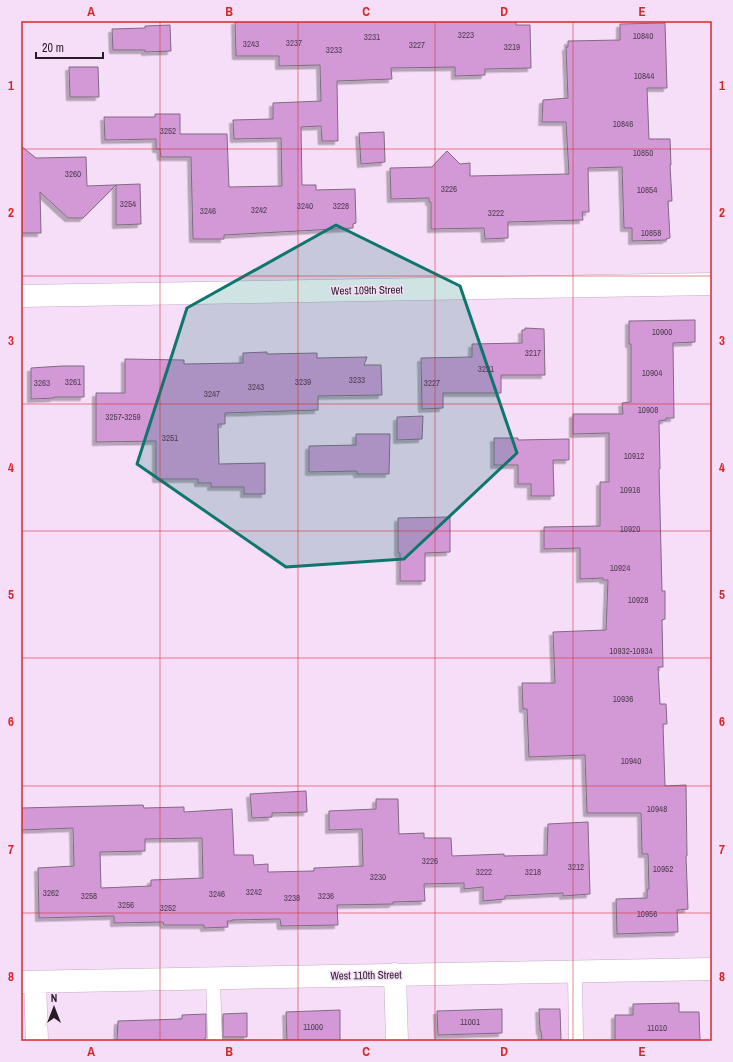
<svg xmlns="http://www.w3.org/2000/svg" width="733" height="1062" viewBox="0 0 733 1062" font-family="'Archivo Narrow',sans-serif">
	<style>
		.building { fill: #d399d7; stroke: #806a81; fill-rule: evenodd; filter: url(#shadow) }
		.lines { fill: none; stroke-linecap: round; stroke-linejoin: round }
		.service-casing { stroke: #c4abc5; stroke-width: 15 }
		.minor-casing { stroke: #c4abc5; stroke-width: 23 }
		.service { stroke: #fff; stroke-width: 14 }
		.minor { stroke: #fff; stroke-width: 22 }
		.marked { fill: #0f766e; fill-opacity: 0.2; stroke: #0f766e; stroke-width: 3; stroke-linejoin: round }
		.grid { fill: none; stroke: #d62828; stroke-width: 1; stroke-opacity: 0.55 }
		.labels { text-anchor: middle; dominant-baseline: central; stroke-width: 3; stroke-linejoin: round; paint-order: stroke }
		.number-label { font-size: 9px; fill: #513b52 }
		.street-label { font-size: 11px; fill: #261c26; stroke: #f6ddf8 }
		.neatline { fill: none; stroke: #d62828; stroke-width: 1.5 }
		.grid-label { font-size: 13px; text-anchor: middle; font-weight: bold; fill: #d62828 }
	</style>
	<defs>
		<filter id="shadow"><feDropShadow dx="-3.5" dy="3.5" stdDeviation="0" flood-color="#0004"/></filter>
	</defs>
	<rect width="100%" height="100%" fill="#f6ddf8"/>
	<path class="building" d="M235,21h281v4h14l1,43 -46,1v6l-30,1v-9l-64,1 1,11 -55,2 1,60h-16l-1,-15 -20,1 1,58h14v5l39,-1 1,34 -3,1v4l-129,7v4h-31l-2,-82h-30l-1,-8h-4v-10l-51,1 -1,-23h51v-3h25v20h47l2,53 53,-1 -1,-48 -47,1 -1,-19 40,-1v-16l48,-2 -1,-36 -41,1v-10h-43z
		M665,23l2,65h-20l2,51h21l1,26h-1l2,36h-4l2,37 -4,1v1l-34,1v-13h-8l-2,-61 -34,1 1,44h-7l1,8 -75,2v16l-23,1 -1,-11 -53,1v-27h-2v-4l-38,1 -1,-31 42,-1 15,-16 13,13 10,-1v13l99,-2 -3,-52h-24l1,-22 25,-2 -2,-51h2v-6l52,-1v-16z
		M170,25l1,26 -26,1v-2h-32l-1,-21 33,-1v-2z
		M69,67h29l1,30h-29z
		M384,132l1,30 -24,2 -2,-31z
		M21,146l15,12 50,-1 1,29 53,-2 1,40 -25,1v-40l-33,33h-15l-28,-26 1,41h-20z
		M695,320v22l-22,1 1,75h-8v2l-7,1 1,48h-1l3,122h3v28l-3,1 1,47h-5l2,37h6l1,20h-4l2,62 21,-1 1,71h-1l2,53 -11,1 1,22 -61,2 -1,-35 31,-1v-9h2l-1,-35h-6l-1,-41h-54l-2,-58 -56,2 -2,-48h-4l-1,-26h33l-2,-51 53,-2 2,-50h-5v-2l-23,1v-31l-36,1v-22l56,-1v-44h9v-49l-36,1v-20h50l-1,-11 9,-1v-58h-2v-23z
		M525,328l19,1 1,46h-44v18h-58v15l-21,1 -1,-51 51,-1v-13l50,-1v-13h3z
		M267,352v2l50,-1v5l50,-1 -3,8h17l1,30 -64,1v14l-93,3v11h-7l1,40 46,-1v31h-21v-7h-33v-4h-13v-4h-42v-38l-60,1v-49h29v-34l59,1v4l59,-1v-10z
		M62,366h22v31h-30v1l-23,1v-31z
		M423,416l-1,23 -25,1v-23z
		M356,434h34l-1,40h-32v-3l-48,1v-26l47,-1z
		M494,438h24v2l51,-1v21h-16l1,36h-23v-12h-13v-19h-24z
		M450,517v35l-25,1v28h-25v-28h-2v-35z
		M306,791l1,21 -35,1v4l-20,1 -2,-24z
		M376,799h22l1,35 25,-1v5h27l1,18 52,-2v2l43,-1 1,-31 40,-2 2,72 -27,2v-3l-58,3v3l-22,2v-14l-19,2v-6l-40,1 1,17 -32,1v2l-56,1 1,20 -57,1 -1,-7 -48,1v1h-5l1,6 -24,1v-3h-40l-1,-3 -49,1v-7l-75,2 -1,-50 36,-2 -1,-38 -52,2v-22l122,-3 1,3 40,-1v5l48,-3 2,46h19l1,10 14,-1v8l46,-1v-3l49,-2 -1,-37 -33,1v-19l47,-2zM202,838l1,40 -52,2v6l-50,2 -1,-36 45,-1v-12z
		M679,1003v9h20l1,29h-85v-26h18v-11z
		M502,1009v24l-64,2 -1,-24z
		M539,1009h21l1,32h-19l-1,-10h-1z
		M340,1010v31h-53l-1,-29z
		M247,1013v24h-24v-23z
		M206,1014v24h-1v3h-88l1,-20 64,-2v-4z"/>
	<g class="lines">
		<defs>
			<path id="service" d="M575,971l1,70
				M213,978l2,63"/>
			<path id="minor" d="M21,296l691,-12
				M395,974l2,67
				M21,982l691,-13
				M35,982l2,59"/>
		</defs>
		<use href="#service" class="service-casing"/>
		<use href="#minor" class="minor-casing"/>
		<use href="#service" class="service"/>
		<use href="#minor" class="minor"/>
	</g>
	<path class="marked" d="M336,225l124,61 57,167 -113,106 -118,8 -149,-103 50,-156z"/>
	<path class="grid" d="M160,21v1020M298,21v1020M435,21v1020M573,21v1020M21,149h691M21,276h691M21,404h691M21,531h691M21,658h691M21,786h691M21,913h691"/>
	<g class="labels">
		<g class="number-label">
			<text x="466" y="35">3223</text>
			<text x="643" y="36">10840</text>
			<text x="372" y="37">3231</text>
			<text x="294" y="43">3237</text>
			<text x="251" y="44">3243</text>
			<text x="417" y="45">3227</text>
			<text x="512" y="47">3219</text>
			<text x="334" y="50">3233</text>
			<text x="644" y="76">10844</text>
			<text x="623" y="124">10846</text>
			<text x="168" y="131">3252</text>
			<text x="643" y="153">10850</text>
			<text x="73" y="174">3260</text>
			<text x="449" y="189">3226</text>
			<text x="647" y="190">10854</text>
			<text x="128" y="204">3254</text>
			<text x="305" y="206">3240</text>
			<text x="341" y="206">3228</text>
			<text x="259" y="210">3242</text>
			<text x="208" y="211">3246</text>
			<text x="496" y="213">3222</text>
			<text x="651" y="233">10858</text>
			<text x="662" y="332">10900</text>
			<text x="533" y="353">3217</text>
			<text x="486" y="369">3221</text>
			<text x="652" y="373">10904</text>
			<text x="357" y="380">3233</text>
			<text x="73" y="382">3261</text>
			<text x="303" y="382">3239</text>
			<text x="42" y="383">3263</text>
			<text x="432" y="383">3227</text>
			<text x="256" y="387">3243</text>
			<text x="212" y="394">3247</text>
			<text x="648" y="410">10908</text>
			<text x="123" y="417">3257-3259</text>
			<text x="170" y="438">3251</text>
			<text x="634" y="456">10912</text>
			<text x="630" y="490">10916</text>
			<text x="630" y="529">10920</text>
			<text x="620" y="568">10924</text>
			<text x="638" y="600">10928</text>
			<text x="631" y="651">10932-10934</text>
			<text x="623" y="699">10936</text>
			<text x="631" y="761">10940</text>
			<text x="657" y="809">10948</text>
			<text x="430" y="861">3226</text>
			<text x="576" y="867">3212</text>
			<text x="663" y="869">10952</text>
			<text x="484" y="872">3222</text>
			<text x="533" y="872">3218</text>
			<text x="378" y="877">3230</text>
			<text x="254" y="892">3242</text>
			<text x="51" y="893">3262</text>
			<text x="217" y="894">3246</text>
			<text x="89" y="896">3258</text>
			<text x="326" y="896">3236</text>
			<text x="292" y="898">3238</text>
			<text x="126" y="905">3256</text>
			<text x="168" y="908">3252</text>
			<text x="647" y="914">10956</text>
			<text x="470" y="1022">11001</text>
			<text x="313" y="1027">11000</text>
			<text x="657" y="1028">11010</text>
		</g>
		<g class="street-label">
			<text transform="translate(367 290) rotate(-1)">West 109th Street</text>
			<text transform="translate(366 975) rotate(-1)">West 110th Street</text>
		</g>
	</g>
	<rect width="733" height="1062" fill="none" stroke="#f6ddf8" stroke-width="44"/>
	<g transform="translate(54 1008)" stroke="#f6ddf8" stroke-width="3" paint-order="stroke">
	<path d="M0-3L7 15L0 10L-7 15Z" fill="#261c26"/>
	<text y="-6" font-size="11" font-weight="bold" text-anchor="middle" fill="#261c26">N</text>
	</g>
	<path d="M36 52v6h67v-6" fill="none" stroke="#261c26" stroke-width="2"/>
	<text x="42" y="52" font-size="12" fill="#261c26" stroke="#f6ddf8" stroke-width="3" paint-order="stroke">20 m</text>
	<rect x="22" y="22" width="689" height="1018" class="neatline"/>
	<g class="grid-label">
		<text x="91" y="16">A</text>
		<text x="229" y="16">B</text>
		<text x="366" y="16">C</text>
		<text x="504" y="16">D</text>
		<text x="642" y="16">E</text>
		<text x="11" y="90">1</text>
		<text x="722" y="90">1</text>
		<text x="11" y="217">2</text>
		<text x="722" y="217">2</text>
		<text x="11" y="345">3</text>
		<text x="722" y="345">3</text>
		<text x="11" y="472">4</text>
		<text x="722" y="472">4</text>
		<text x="11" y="599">5</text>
		<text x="722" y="599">5</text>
		<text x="11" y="726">6</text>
		<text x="722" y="726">6</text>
		<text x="11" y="854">7</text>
		<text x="722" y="854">7</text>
		<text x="11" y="981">8</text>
		<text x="722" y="981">8</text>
		<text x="91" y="1056">A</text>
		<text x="229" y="1056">B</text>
		<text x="366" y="1056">C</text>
		<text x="504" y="1056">D</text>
		<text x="642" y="1056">E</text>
	</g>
</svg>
